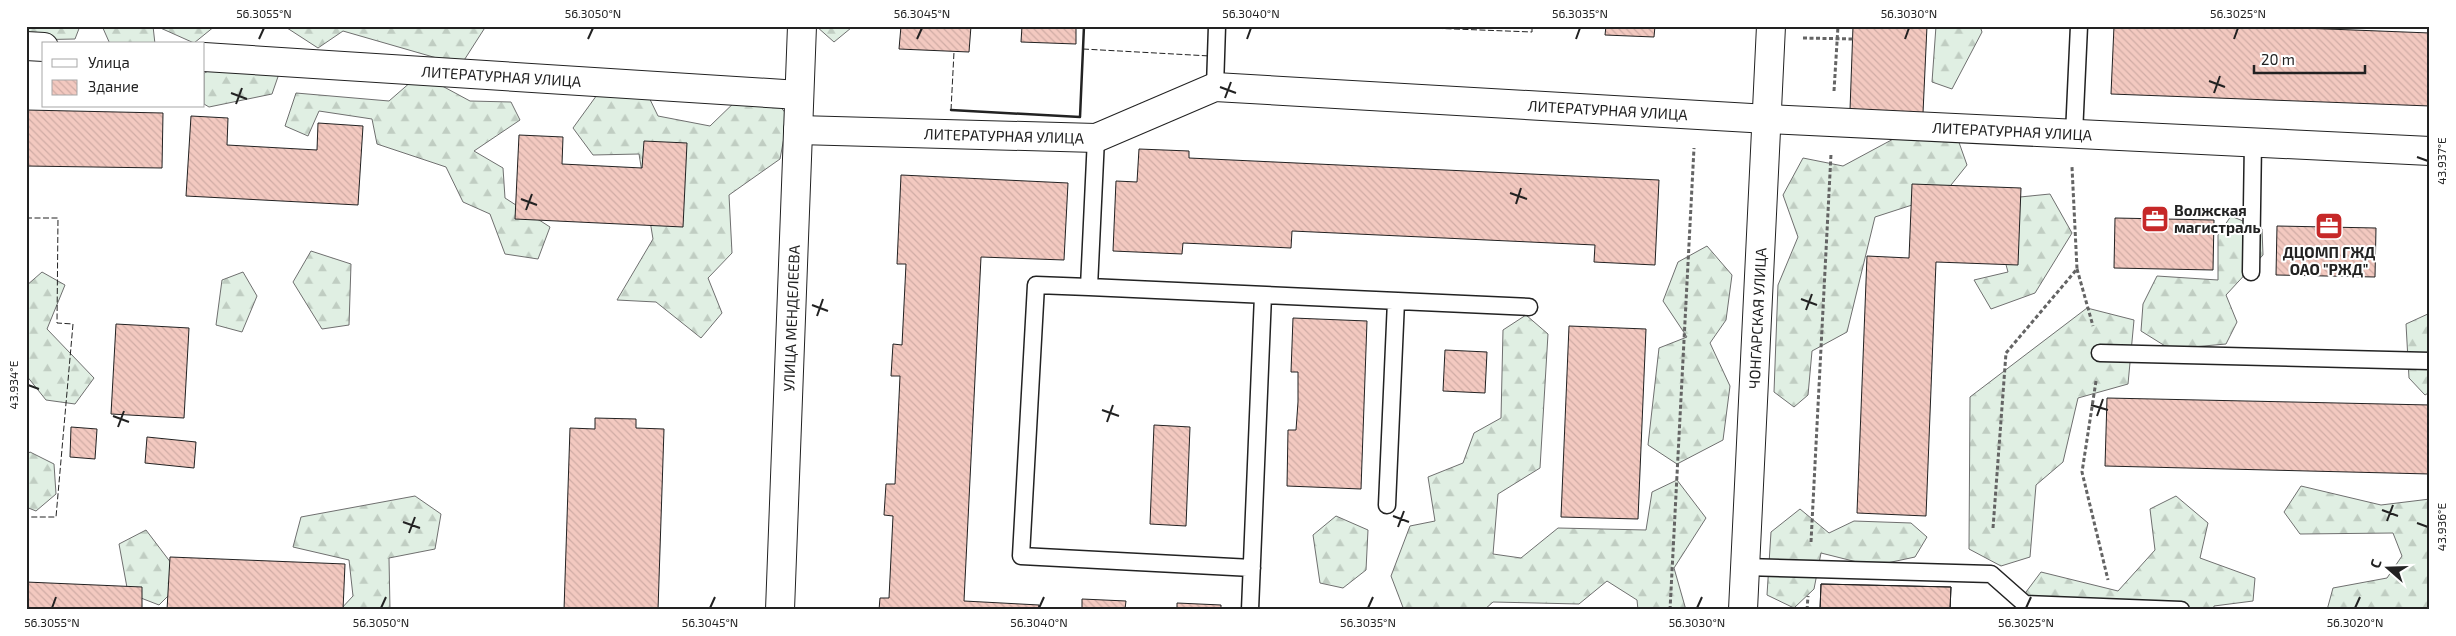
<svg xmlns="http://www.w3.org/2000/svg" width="2456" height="636" viewBox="0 0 2456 636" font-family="'Exo 2',sans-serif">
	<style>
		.forest { fill: url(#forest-firs); stroke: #6f6f6f }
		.building { fill: url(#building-back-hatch); stroke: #222 }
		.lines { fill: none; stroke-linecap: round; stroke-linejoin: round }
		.lane-casing { stroke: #222; stroke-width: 19 }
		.street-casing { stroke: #222; stroke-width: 30 }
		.path { stroke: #646464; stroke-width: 3; stroke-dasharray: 4 2.5; stroke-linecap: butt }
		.lane { stroke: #fff; stroke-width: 16 }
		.street { stroke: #fff; stroke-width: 28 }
		.fence { stroke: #222; stroke-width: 1; stroke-dasharray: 6 2.5; stroke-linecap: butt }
		.wall { stroke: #222; stroke-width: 2.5 }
		.ticks { fill: none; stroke: #222; stroke-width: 2 }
		.labels { text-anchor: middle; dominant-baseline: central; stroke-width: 4; stroke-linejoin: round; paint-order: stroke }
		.street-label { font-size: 15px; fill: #222; stroke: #fff }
		.poi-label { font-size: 15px; font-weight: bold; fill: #222; stroke: #fff; text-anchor: start }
		.neatline { fill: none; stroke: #222; stroke-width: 2 }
		.ticks-label { font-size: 12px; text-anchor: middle; fill: #222 }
	</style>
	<defs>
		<pattern id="forest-firs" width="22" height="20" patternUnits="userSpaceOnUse" patternTransform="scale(1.25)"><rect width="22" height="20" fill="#e0efe3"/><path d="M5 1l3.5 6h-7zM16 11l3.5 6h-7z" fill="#c0cdc2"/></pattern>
		<pattern id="building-back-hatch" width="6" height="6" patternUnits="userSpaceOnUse" patternTransform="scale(1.25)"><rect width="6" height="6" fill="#f3c9c0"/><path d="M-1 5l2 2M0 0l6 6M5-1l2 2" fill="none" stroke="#d0aca5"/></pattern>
	</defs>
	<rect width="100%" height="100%" fill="#fff"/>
	<path class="forest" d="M26,26h54l-5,13 -49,1z
		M102,26h51l2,18h-45z
		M156,26h59l-21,17z
		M284,26h202l-25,39 -118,-34 -25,17z
		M816,26h35v2l-17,14z
		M1936,26h44l2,6 -30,57 -20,-7z
		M251,53l30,15 -9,26 -63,13 -5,-3v-31z
		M420,74l50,27 41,1 9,18 -46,31 29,17 2,30 45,29 -12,32 -33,-5 -15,-40 -27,-12 -17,-35 -69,-23 -5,-25 -53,-8 -11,25 -23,-10 11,-33 93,8z
		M644,87l14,29 52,10 31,-30 32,2 15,18 -8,43 -51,36 3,58 -24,25 14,35 -21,25 -45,-36 -39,-2 36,-61 -14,-85 -46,1 -20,-27 29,-40z
		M1910,130l46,4 11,31 -24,30 -68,22 -28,115 -35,19 -4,44 -14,12 -20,-15 4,-107 20,-48 -15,-42 20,-37 40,8z
		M2050,194l22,39 -37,60 -44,16 -17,-29 34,-8 -11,-40 13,-34z
		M2231,216l31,13 1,26 -37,40 11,27 -11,22 -56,5 -29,-18 2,-27 14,-28 61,4v-45z
		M1707,246l25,29 -6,45 -16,23 20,43 -7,54 -46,24 -29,-19 11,-97 28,-11 -24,-36 15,-39z
		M311,251l40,13 -2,61 -27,4 -29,-47z
		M42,272l23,13 -18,44 47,49 -19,26 -29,-4 -20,-25v-89z
		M243,272l14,24 -15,36 -26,-7 6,-45z
		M2087,308l47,12 -6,64 -50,14 -15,64 -27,23 -6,72 -29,9 -32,-17 1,-152z
		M2430,313v79l-5,3 -16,-17 -3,-54z
		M1526,315l22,19 -8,134 -42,26 -5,60 28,4 37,-30 88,2 6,-38 25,-12 29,38 -32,50 12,42h-48l-1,-10 -30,-19 -28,23 -86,-2 -9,8h-80l-13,-34 19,-50 25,-5 -7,-44 35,-14 11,-30 27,-15 2,-88z
		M30,452l24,12 2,30 -20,17 -10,-4v-52z
		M2301,486l80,19 49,-6v111h-103l6,-22 54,-10 15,-22 -9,-23 -93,1 -16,-22z
		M415,496l26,18 -6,35 -46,9 1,52h-50l13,-14 -4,-36 -56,-13 8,-30z
		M2176,496l32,27 -8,35 55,20 -2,23 -39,5 -1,4h-207l8,-2 27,-36 77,19 37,-41 -5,-41z
		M1800,509l29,24 25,-12 57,2 16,14 -12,20 -42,9 -52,-13 -7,36 -20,19 -27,-13 4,-63z
		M1336,516l32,14 -2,40 -23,18 -23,-5 -7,-48z
		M146,530l38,50 -25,25 -31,-12 -9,-49z"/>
	<path class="building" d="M901,26h70l-2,26 -70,-3z
		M1022,26h54v18l-55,-2z
		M1606,26h49l-1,11 -49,-2z
		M1853,26h74l-4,87 -73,-3z
		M2114,26h137l179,7v73l-319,-12z
		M26,110l137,3 -1,55 -136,-2z
		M191,116l37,2 -1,27 90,5 1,-27 45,3 -5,79 -172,-9z
		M519,135l44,2 -1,27 80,4 2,-27 43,2 -4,84 -168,-8z
		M1139,149l50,2v7l470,22 -4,85 -61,-3 1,-17 -303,-14 -1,17 -108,-5 -1,11 -69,-3 3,-70 21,1z
		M901,175l167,8 -4,77 -83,-3 -17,344 75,4 -1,5h-159l1,-12h9l4,-82 -9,-1 2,-31h9l5,-108h-9l2,-32 9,1 4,-81h-9z
		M1912,184l109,4 -3,77 -82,-3 -10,254 -69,-3 10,-257 42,2z
		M2115,218l99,2 -1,50 -99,-2z
		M2277,226l99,2 -1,49 -99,-2z
		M1293,318l74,3 -6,168 -74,-3 1,-56h8l2,-28v-30h-7z
		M116,324l73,4 -5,90 -73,-4z
		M1569,326l77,3 -8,190 -77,-2z
		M1445,350l42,2 -2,41 -42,-2z
		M2107,398l323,7v69l-325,-8z
		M595,418l41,1v9l28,1 -6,181h-94l6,-182 25,1z
		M1154,425l36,2 -4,99 -36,-2z
		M71,427l26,2 -2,30 -25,-2z
		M147,437l49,5 -2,26 -49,-5z
		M170,557l175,7 -2,46h-176z
		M26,582l116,5v23h-116z
		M1821,584l130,3 -1,23h-130z
		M1821,584l130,3 -1,23h-130z
		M1082,599l44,2 -1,8 17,1h-60z
		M1177,603l44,2v5h-44z
		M1473,608l39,1 16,1h-56z"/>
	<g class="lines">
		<defs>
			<path id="lane" d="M1215,87l2,-61
				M2074,134l5,-108
				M1096,138l-7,149 440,20
				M2251,272l2,-130
				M1089,287l-53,-2 -15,271 231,12
				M2100,353l330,8
				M1387,505l9,-204
				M1745,567l246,7 34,30 156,6
				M1250,610l13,-315"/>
			<g id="street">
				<path d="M26,46l18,1"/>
				<path id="s1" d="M204,57l595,38"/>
				<path id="s2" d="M798,130l298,8 119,-51 553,32 662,32"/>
				<path id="s3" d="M780,610l22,-584"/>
				<path id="s4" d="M1743,610l28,-584"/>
			</g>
		</defs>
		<use href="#lane" class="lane-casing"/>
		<use href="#street" class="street-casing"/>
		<path class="path" d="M1803,38l50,1
			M1834,91l4,-65
			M2077,269l16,57
			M2096,381l-14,91 26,108
			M1993,528l13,-175 71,-84 -5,-102
			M1811,542l20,-388
			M1670,610l24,-462
			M1807,610l1,-14"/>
		<use href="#lane" class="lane"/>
		<use href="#street" class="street"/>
		<path class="fence" d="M1403,27l129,5v-6
			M1083,49l127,7
			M951,110l3,-58
			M26,218h32l-1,105 16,1 -17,193h-30"/>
		<path class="wall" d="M951,110l129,7 4,-91"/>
	</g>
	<path class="ticks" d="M259,39l5,-11M588,39l5,-11M917,39l5,-11M1247,39l4,-11M1576,39l4,-11M1905,39l4,-11M2234,39l4,-11M2209,81l16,6M1220,87l16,6M231,93l16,6M2214,93l6,-17M1225,98l6,-16M236,104l6,-16M2417,157l11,4M1510,193l17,6M521,199l16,6M1516,204l5,-16M526,210l6,-16M1801,299l16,6M812,305l16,6M1806,310l6,-16M817,316l6,-17M28,385l11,4M2091,405l17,5M1102,410l17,6M113,416l16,6M2097,416l6,-17M1107,422l6,-17M118,427l6,-16M2382,510l16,6M1393,516l16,6M2387,521l6,-16M403,522l17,6M2417,523l11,4M1398,527l6,-16M409,533l6,-16M52,608l4,-11M381,608l5,-11M710,608l5,-11M1039,608l5,-11M1368,608l5,-11M1697,608l5,-11M2026,608l5,-11M2355,608l5,-11"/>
	<defs>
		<symbol id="office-square" viewBox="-11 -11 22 22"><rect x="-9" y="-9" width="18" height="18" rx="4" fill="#c62828" stroke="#fff"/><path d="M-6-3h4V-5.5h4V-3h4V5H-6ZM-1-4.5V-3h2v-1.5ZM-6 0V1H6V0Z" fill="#fff"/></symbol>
	</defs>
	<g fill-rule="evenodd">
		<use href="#office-square" x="2139" y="203" width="32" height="32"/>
		<use href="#office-square" x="2313" y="210" width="32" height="32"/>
	</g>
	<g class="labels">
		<g class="street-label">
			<text stroke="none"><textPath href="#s1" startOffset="298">ЛИТЕРАТУРНАЯ УЛИЦА</textPath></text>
			<text stroke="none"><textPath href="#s2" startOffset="821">ЛИТЕРАТУРНАЯ УЛИЦА</textPath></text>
			<text stroke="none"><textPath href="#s2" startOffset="1226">ЛИТЕРАТУРНАЯ УЛИЦА</textPath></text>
			<text stroke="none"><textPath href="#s2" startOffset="206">ЛИТЕРАТУРНАЯ УЛИЦА</textPath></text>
			<text stroke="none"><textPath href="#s3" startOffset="292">УЛИЦА МЕНДЕЛЕЕВА</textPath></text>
			<text stroke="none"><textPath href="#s4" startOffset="292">ЧОНГАРСКАЯ УЛИЦА</textPath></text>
		</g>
		<g class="poi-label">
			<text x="2174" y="210">Волжская<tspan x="2174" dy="17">магистраль</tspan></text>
			<text x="2329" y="252" text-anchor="middle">ДЦОМП ГЖД<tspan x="2329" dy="17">ОАО "РЖД"</tspan></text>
		</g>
	</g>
	<rect width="2456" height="636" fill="none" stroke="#ffffff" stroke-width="55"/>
	<rect x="42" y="42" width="162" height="65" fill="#ffffff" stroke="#a7a7a7"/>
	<rect x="52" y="59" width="25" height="8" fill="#ffffff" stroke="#a7a7a7"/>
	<text x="88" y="68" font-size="15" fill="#222222">Улица</text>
	<rect x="52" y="80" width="25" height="15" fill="url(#building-back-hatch)" stroke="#a7a7a7"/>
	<text x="88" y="92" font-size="15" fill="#222222">Здание</text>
	<g transform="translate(2388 568) rotate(290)" stroke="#ffffff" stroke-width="4" paint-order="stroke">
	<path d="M0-4L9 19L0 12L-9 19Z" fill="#222222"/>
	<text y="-8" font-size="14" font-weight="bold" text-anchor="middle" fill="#222222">С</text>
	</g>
	<path d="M2254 65v8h111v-8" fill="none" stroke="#222222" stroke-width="2.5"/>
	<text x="2261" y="65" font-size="15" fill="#222222" stroke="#ffffff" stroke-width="4" paint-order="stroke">20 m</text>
	<rect x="28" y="28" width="2400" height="580" class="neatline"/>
	<g class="ticks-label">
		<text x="264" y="18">56.3055°N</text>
		<text x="593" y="18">56.3050°N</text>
		<text x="922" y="18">56.3045°N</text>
		<text x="1251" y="18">56.3040°N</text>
		<text x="1580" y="18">56.3035°N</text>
		<text x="1909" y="18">56.3030°N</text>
		<text x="2238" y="18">56.3025°N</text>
		<text transform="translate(2442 161) rotate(-90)" y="4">43.937°E</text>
		<text transform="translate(14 385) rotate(-90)" y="4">43.934°E</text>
		<text transform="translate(2442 527) rotate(-90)" y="4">43.936°E</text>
		<text x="52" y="627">56.3055°N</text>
		<text x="381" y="627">56.3050°N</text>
		<text x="710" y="627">56.3045°N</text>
		<text x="1039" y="627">56.3040°N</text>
		<text x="1368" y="627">56.3035°N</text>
		<text x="1697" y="627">56.3030°N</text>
		<text x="2026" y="627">56.3025°N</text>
		<text x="2355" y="627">56.3020°N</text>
	</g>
</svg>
